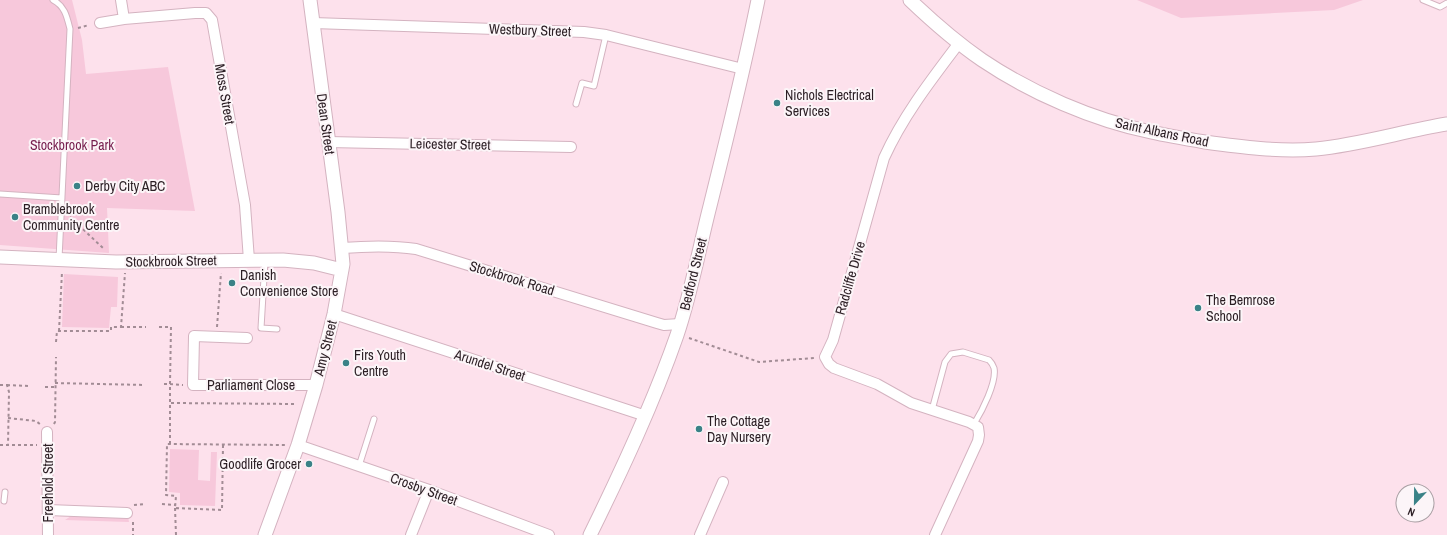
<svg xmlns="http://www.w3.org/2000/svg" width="1447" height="535" viewBox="0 0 1447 535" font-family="'Archivo Narrow',sans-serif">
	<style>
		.green { fill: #f7c8db }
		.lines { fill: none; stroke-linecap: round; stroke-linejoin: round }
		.service-casing { stroke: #d4b3c0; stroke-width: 7 }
		.minor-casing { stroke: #d4b3c0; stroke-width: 12 }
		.tertiary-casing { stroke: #d4b3c0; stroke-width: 15 }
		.path { stroke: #a28c95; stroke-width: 2; stroke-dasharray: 3 3; stroke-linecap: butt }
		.service { stroke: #fff; stroke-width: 5 }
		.minor { stroke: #fff; stroke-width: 10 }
		.tertiary { stroke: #fff; stroke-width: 13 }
		.poi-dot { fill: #3a8287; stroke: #fcf5f8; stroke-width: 1.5 }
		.labels { text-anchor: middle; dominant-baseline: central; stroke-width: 4; stroke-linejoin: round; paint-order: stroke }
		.street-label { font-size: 14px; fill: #2b1e24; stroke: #fcf5f8 }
		.poi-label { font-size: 14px; fill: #2b1e24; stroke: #fcf5f8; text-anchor: start }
		.park-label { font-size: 14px; fill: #761d4d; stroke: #fcf5f8 }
	</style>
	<rect width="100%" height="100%" fill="#fde1ec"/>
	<path class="green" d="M0,0h72l10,40 4,34 82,-7 27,144 -88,-3 2,45 -109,-8z
		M1137,0h226l-29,10 -153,8z
		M64,274l54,3 -1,30h-6l-2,21 -47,-1z
		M170,449l29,1 -1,30 12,1 1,-29h6l-2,54 -35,-1v-12l-11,-1z
		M74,514l54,2 1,6 -64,-2z"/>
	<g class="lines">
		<defs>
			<path id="service" d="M53,0c12,6 14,17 17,29l-11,230
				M1423,0l17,7 7,-4
				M576,104l6,-21 12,3 12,-51
				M0,194l62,4
				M265,261l-4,67 16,1
				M932,410l13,-48 6,-8 12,-2 26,8c2,2 4,5 5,8 3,14 -12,43 -20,56
				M359,466l15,-47
				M4,501l1,-9"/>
			<path id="minor" d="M121,0l3,19
				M100,23l24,-4 71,-6h11l6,7 33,185 4,55
				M313,23l271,9 22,3 137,34
				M328,142l243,5
				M342,248c25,-2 49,-3 74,1l241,74 7,2 16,-1
				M334,314l312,102
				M247,338l-53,-2 -1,49h123
				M47,432l1,103
				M298,445l131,45 120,45
				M48,510l79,3
				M411,535l18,-45
				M700,535l23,-53
				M935,535l43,-94 1,-6 -1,-8 -9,-5 -58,-19 -34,-19 -43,-16 -5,-4 -4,-7 8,-17 51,-182c19,-42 47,-78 75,-115"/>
			<path id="tertiary" d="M910,0c22,21 46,42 72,60 49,33 111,60 169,72 18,4 36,7 54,10 36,5 74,10 111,7 43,-4 88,-18 131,-25
				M0,257l116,5 167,-2 31,3 28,7
				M265,535l33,-90 18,-60 18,-71 9,-50 -5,-52 -28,-212
				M590,535c32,-65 63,-131 87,-200 14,-41 22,-86 33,-129 17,-68 34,-137 48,-206"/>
		</defs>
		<use href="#service" class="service-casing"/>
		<use href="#minor" class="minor-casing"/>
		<use href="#tertiary" class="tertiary-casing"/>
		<path class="path" d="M78,28l11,-3
			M70,217l34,32
			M121,327h25
			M159,327h12l-1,57h-7
			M217,327l4,-54
			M59,331l3,-59
			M689,338l70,24 55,-4
			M56,342l1,-11h54v-4h10l4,-54
			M55,383l90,2
			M0,385h7l2,7 -1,53
			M7,385l21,1
			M45,387h11
			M171,403l126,1
			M8,418l28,3 5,4
			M54,424l1,-2 1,-65
			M170,444v-60l13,1
			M0,445h37
			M223,445l-1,65 -47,-2 1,-12 -10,-1 1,-51 118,1
			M162,504l13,1
			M134,505l11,-1
			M175,508l1,27
			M133,522v13"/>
		<use href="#service" class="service"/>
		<use href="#minor" class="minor"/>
		<use href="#tertiary" class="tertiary"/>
	</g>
	<g class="poi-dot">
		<circle cx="777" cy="103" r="4"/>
		<circle cx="77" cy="186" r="4"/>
		<circle cx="15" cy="217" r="4"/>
		<circle cx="232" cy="283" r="4"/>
		<circle cx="1198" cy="308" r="4"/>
		<circle cx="346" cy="363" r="4"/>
		<circle cx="699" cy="429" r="4"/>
		<circle cx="309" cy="464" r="4"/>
	</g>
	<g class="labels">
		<g class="street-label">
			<text transform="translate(530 30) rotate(2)">Westbury Street</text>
			<text transform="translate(225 94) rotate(80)">Moss Street</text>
			<text transform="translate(326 124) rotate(82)">Dean Street</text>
			<text transform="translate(1162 132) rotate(12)">Saint Albans Road</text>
			<text transform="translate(450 144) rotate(1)">Leicester Street</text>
			<text transform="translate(171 261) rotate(-1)">Stockbrook Street</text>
			<text transform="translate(693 274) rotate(-76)">Bedford Street</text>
			<text transform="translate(512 278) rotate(17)">Stockbrook Road</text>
			<text transform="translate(850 278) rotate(-74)">Radcliffe Drive</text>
			<text transform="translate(325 348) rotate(-76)">Amy Street</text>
			<text transform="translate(490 365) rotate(18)">Arundel Street</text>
			<text x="251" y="385">Parliament Close</text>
			<text transform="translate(48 483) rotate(-90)">Freehold Street</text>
			<text transform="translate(424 489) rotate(20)">Crosby Street</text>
		</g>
		<g class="poi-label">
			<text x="785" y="95">Nichols Electrical<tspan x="785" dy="16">Services</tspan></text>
			<text x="85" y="186">Derby City ABC</text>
			<text x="23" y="209">Bramblebrook<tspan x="23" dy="16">Community Centre</tspan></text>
			<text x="240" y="275">Danish<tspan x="240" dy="16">Convenience Store</tspan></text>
			<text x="1206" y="300">The Bemrose<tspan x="1206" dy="16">School</tspan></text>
			<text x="354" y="355">Firs Youth<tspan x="354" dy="16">Centre</tspan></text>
			<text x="707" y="421">The Cottage<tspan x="707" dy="16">Day Nursery</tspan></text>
			<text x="301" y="464" text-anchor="end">Goodlife Grocer</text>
		</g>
		<g class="park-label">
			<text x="72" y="145">Stockbrook Park</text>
		</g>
	</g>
	<g transform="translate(1415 503) rotate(202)"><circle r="19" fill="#fcf5f8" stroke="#a89fa3"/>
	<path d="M0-3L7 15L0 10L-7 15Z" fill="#3a8287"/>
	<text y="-6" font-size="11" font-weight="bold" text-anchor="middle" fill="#2b1e24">N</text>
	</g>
</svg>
